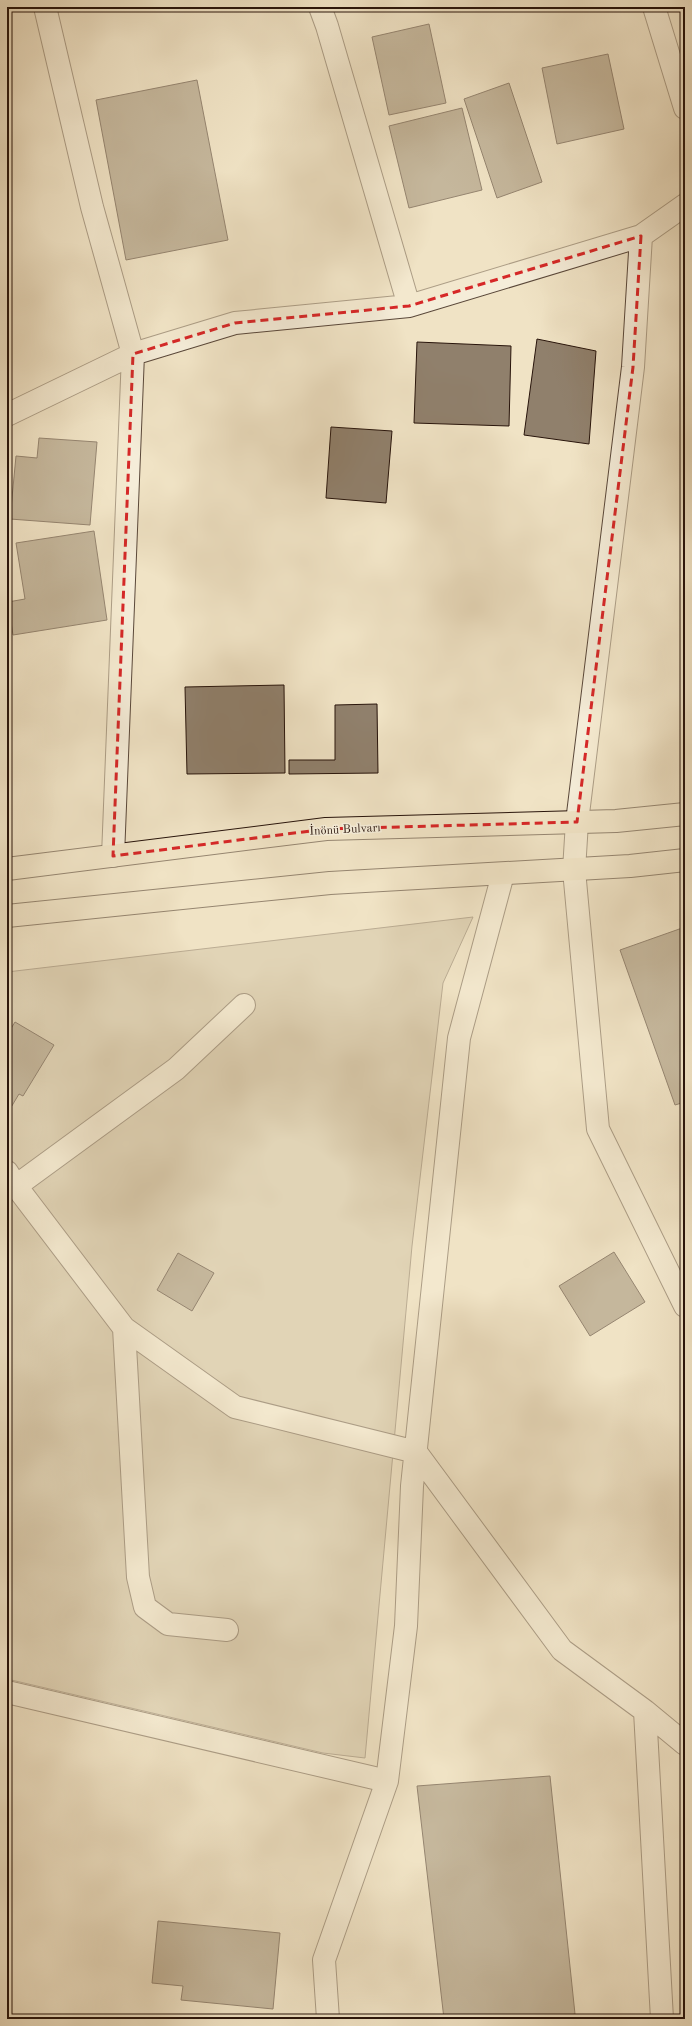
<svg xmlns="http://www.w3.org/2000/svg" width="692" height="2026" viewBox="0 0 692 2026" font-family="'Old Standard TT',serif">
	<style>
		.green { fill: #cec0a5; stroke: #7b6a58 }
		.building { fill: #90806c; stroke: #28140b }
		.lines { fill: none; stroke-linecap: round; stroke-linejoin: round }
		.minor-casing { stroke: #5a483a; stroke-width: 24 }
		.major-casing { stroke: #28140b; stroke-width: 24 }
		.minor { stroke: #f5edd9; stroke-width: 22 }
		.major { stroke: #f0e3c5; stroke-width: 22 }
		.marked { fill: none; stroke: #d62828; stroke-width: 3; stroke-dasharray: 8 5; stroke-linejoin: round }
		.labels { text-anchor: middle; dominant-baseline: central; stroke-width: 3; stroke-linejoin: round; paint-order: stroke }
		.street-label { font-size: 12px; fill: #28140b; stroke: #f5edd9 }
	</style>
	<rect width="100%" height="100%" fill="#f0e3c5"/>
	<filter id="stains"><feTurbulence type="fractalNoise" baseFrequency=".005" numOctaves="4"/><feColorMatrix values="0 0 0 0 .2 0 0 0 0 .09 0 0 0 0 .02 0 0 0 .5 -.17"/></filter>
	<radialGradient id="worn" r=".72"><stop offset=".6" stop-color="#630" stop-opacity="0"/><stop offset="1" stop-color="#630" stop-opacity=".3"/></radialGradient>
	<path class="green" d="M473,917l-30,66 -31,263 -47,512 -42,-5 -316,-74v-707z"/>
	<path class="building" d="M429,24l17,79 -57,12 -17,-78z
		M608,54l16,75 -67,15 -15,-76z
		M197,80l31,160 -102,20 -30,-160z
		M509,83l33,99 -45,16 -33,-99z
		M462,108l20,82 -73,18 -20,-82z
		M537,339l59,12 -7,93 -65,-9z
		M417,342l94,4 -2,80 -95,-3z
		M331,427l61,4 -6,72 -60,-5z
		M39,438l58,4 -7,83 -80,-6 6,-63 21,2z
		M94,531l13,89 -94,15 -5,-33 17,-3 -9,-56z
		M284,685l1,88 -98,1 -2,-87z
		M377,704l1,69 -89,1v-14h46v-55z
		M685,927v175l-10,3 -55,-155z
		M15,1022l39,23 -31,51 -4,-2 -12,20v-79z
		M614,1252l31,50 -55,34 -31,-50z
		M178,1253l36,20 -22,38 -35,-21z
		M550,1776l25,238 -23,5h-108l-27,-233z
		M158,1921l122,12 -7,76 -92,-9 2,-14 -31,-3z"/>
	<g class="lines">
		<defs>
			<path id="minor" d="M45,7l47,200 41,147 -20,502
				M320,7l7,19 82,280
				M654,7l31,101
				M685,205l-44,31 -8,131 -56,455 -3,48 24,259 87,177
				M7,415l126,-61 102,-31 174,-17 232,-70
				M7,1172l9,14 108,142 111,79 181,45 146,198 83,61 40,33
				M16,1186l160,-117 68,-64
				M124,1328l14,249 7,30 23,17 59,6
				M7,1692l380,89
				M645,1711l17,308
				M328,2019l-4,-59 63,-179 19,-155 6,-140 47,-448 44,-164"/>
			<path id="major" d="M7,869l319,-40 290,-8 69,-7
				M7,916l323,-33 300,-17 55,-6"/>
		</defs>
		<use href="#minor" class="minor-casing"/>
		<use href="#major" class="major-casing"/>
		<use href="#minor" class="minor"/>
		<use href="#major" class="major"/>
	</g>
	<path d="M0 0H692V2026H0ZM641,236l-8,131 -56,455 -251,7 -213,27 20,-502 102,-31 174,-17z" fill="#f0e3c5" fill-opacity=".55" fill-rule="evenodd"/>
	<path class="marked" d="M641,236l-8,131 -56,455 -251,7 -213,27 20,-502 102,-31 174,-17z"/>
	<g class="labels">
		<g class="street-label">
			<text transform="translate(345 830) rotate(-3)">İnönü Bulvarı</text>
		</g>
	</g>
	<rect width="692" height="2026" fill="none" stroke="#f0e3c5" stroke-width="24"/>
	<rect x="8" y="8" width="676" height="2010" fill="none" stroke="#28140b" stroke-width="2"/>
	<rect x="12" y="12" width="668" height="2002" fill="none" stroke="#28140b"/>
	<rect width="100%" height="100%" filter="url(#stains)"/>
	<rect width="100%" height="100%" fill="url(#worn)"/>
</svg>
